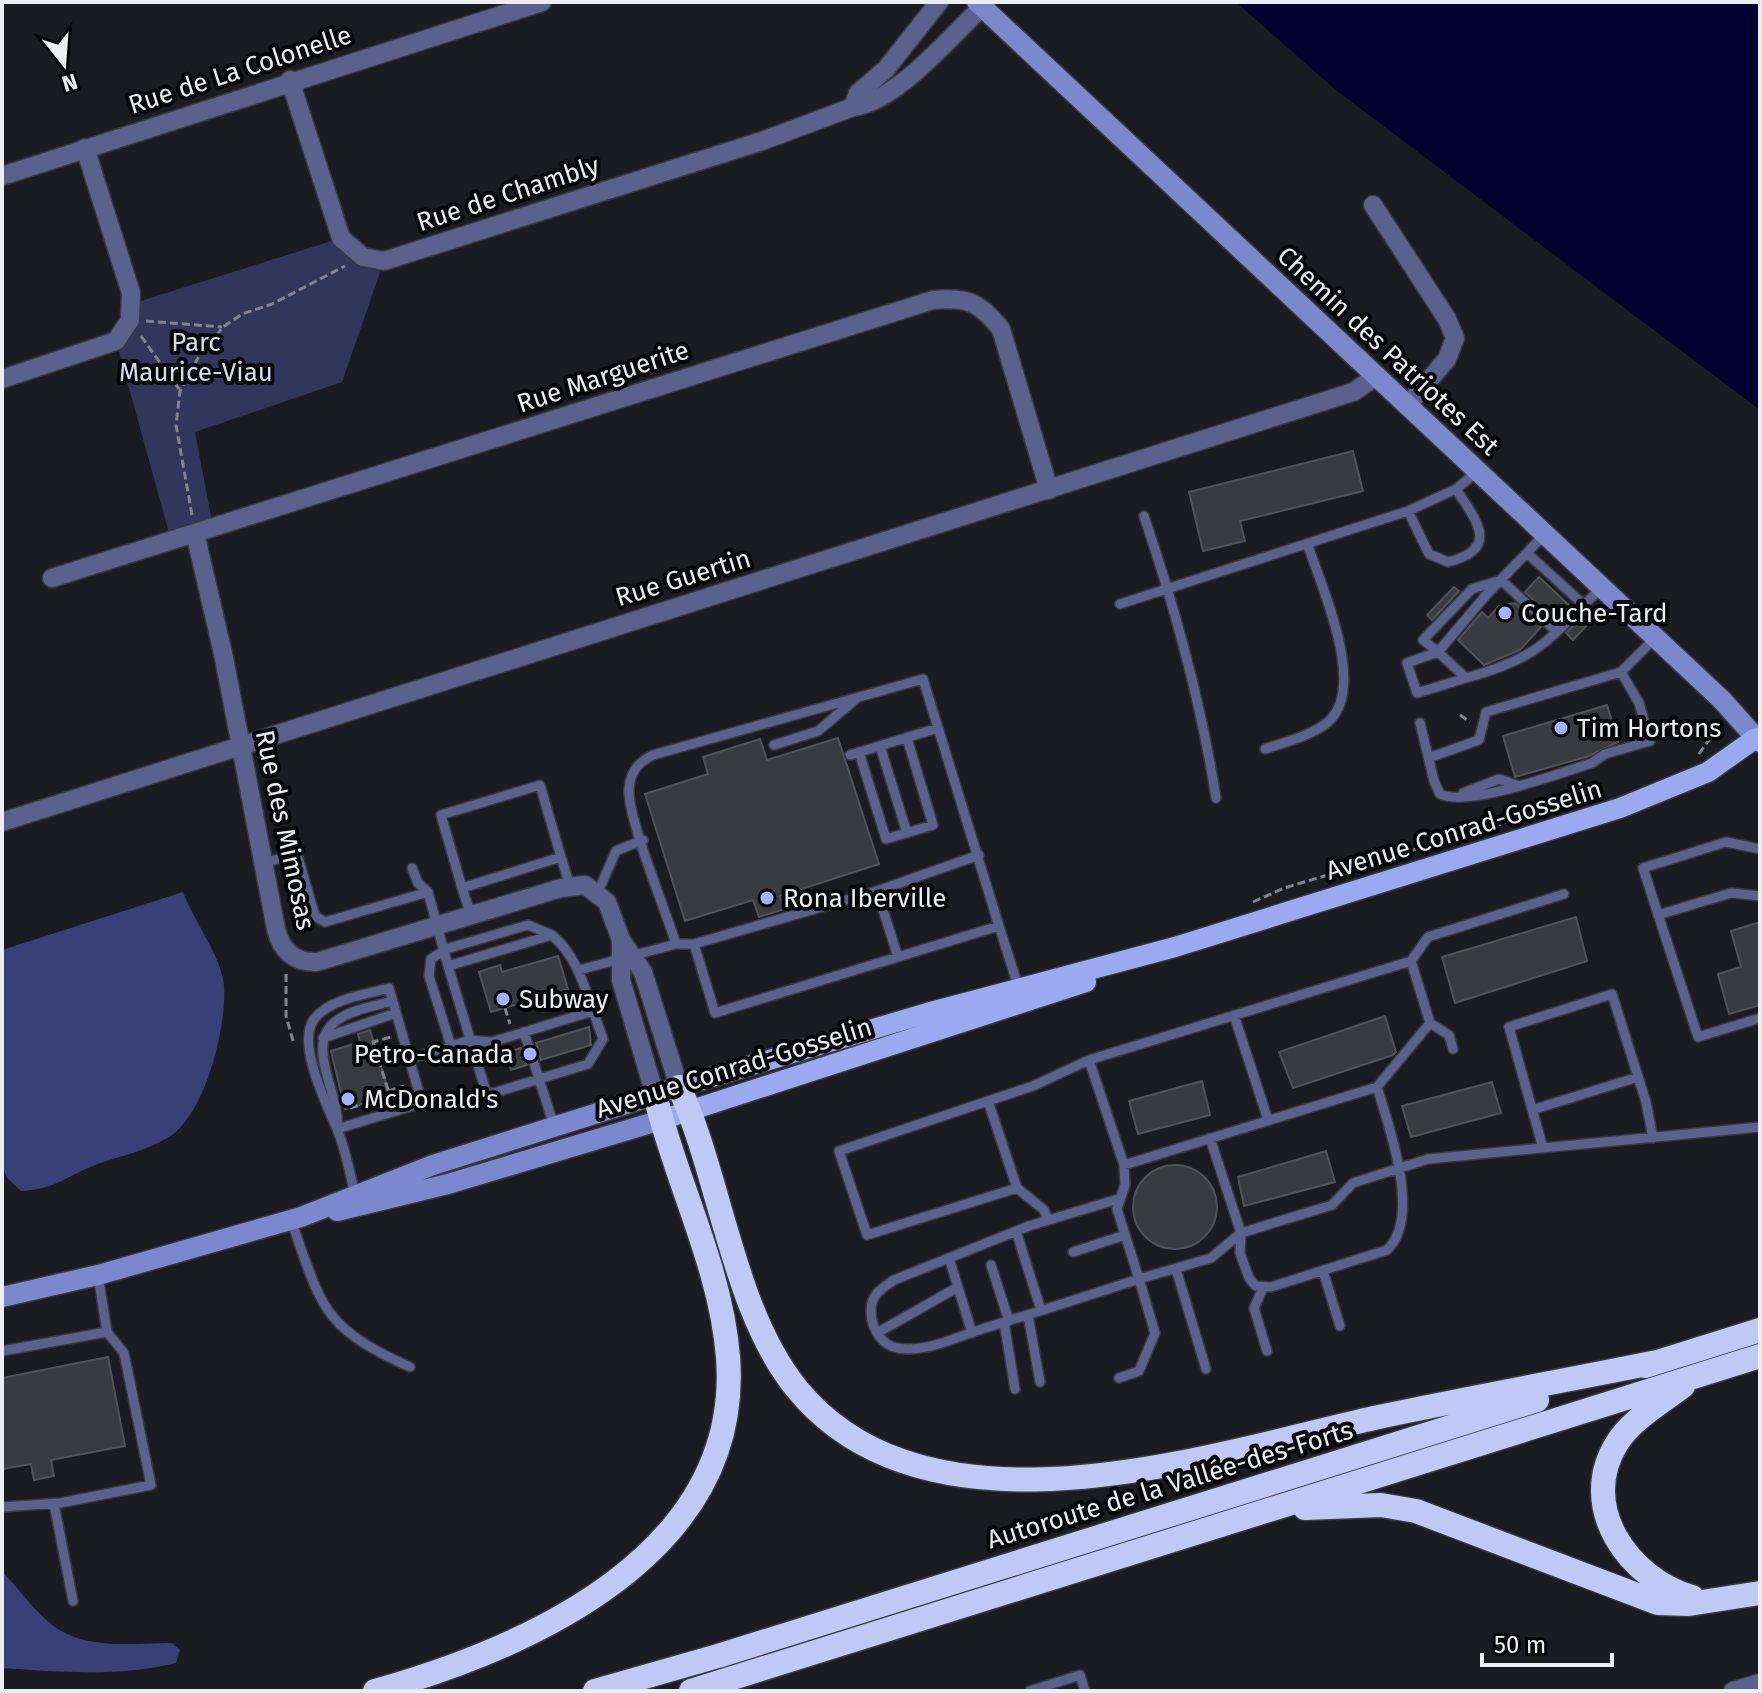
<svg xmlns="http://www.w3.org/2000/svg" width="1762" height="1693" viewBox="0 0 1762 1693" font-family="'Fira Sans',sans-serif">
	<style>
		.green { fill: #30365c }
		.forest { fill: #394078 }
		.water { fill: #05002d }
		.building { fill: #393b41; stroke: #515359; stroke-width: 2 }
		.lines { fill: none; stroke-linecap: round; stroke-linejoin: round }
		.lane-casing { stroke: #38393e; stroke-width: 12 }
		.street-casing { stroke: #38393e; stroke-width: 21 }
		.secondary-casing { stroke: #38393e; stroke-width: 23 }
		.primary-casing { stroke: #38393e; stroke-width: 23 }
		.highway-casing { stroke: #38393e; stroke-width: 27 }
		.path { stroke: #838489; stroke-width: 3; stroke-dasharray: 8 4; stroke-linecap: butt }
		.lane { stroke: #59618c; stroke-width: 9 }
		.street { stroke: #59618c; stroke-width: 18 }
		.secondary { stroke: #7c88cd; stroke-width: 20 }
		.primary { stroke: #9ba9f0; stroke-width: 20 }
		.highway { stroke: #c0c9f5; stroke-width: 24 }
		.poi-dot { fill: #a4b2fc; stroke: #060608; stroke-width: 3 }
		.labels { text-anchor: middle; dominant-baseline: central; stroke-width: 8; stroke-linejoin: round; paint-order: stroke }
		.street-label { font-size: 26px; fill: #edeef2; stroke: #060608 }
		.park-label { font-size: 26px; fill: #d9ddef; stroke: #060608 }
		.poi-label { font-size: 26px; fill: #edeef2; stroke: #060608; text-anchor: start }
	</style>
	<rect width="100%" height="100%" fill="#1a1c21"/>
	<path class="green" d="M341,238l43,23 -42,121 -147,50 18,95 -42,13 -55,-199 15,-37z"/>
	<path class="forest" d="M183,892c10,28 39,65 41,94 3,41 -19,129 -55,151 -22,14 -50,19 -74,28 -30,12 -39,24 -74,26l-14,-13 -5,-13v-215z
		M2,1571c16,17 30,37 48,52 32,28 83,20 122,20l8,7 -4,13c-57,14 -116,9 -174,5z"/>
	<path class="water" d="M1236,2h524v408l-423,-319z"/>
	<path class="building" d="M1353,451l10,40 -123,30 5,20 -42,10 -14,-59z
		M1539,577l32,30 -14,15 -32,-30z
		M1454,587l5,4 -27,29 -5,-5z
		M1515,603l26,24 -21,23 -36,15 -26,-25 24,-28 6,6 11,-12z
		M1582,617l7,6 -16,17 -7,-7z
		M1607,705l11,37 -29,14 -74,21 -12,-41z
		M838,738l41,126 -99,32 4,13 -25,8 -6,-17 -68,21 -40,-127 63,-20 -5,-17 57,-18 7,21z
		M1576,917l11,44 -132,42 -13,-46z
		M1760,922v83l-31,9 -11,-40 23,-7 -10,-36z
		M558,956l10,33 -77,23 -12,-40 21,-7 2,7z
		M1385,1016l11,36 -3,3 -100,33 -14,-36z
		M589,1027l2,18 -50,15 -5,-17z
		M370,1030l20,66 -45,13 -14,-58 29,-9 -2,-8z
		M521,1048l6,17 -16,5 -5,-18z
		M1202,1081l8,34 -72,19 -9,-33z
		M1492,1082l9,31 -90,24 -9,-31z
		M1326,1151l9,31 -91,24 -6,-29z
		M1133 1207a42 42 0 1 1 84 0a42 42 0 1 1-84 0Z
		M108,1357l17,89 -74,14 3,16 -20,4 -3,-16 -29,5v-91z"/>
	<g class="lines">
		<defs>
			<path id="lane" d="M1456,489c20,31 45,60 -8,73l-19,-8 -21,-43 48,-22 21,-17
				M1144,516c31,92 57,186 72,282
				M1545,534l-58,60 -49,58 28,26c74,-20 83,-39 135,-90
				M1527,553l57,52
				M1120,604l288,-93
				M1438,652l-15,-12 49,-51 29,-9 56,52
				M1438,652l-31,11 10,30 49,-15
				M1420,723l14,58 6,13c28,14 119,-21 152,-31l13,-9 45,-13 -11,-38 -18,-31
				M774,745l44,-14 38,-32
				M880,746l27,87
				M1265,749c20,-7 46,-13 63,-27 40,-35 -7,-135 -20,-177
				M859,752l27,87 47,-14 -26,-87
				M850,755l88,-27
				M1431,757l48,-17 7,-28 135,-40 35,-35
				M1463,793l36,-14 17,6
				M1760,849l-34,-7 -83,26 55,169 62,-19
				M263,863l34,-9 18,62 10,6 103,-30 20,74
				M412,868l6,15 10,9
				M462,888l-21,-73 99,-30 21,72
				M877,891l102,-36
				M598,892l18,-41 27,-11
				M471,915l-9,-27 99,-31 9,29
				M1658,915l73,-22 29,3
				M676,944c-10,-33 -49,-127 -47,-155 1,-17 9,-27 24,-34l270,-76 76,247
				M694,944l183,-53 21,66
				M1411,961l17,-24 136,-43
				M579,970l97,-26h18l21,69 284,-87 20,63
				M1234,1015l34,105
				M1430,1023l19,12 4,14
				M524,1032l30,94
				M323,1038l73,-25
				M451,1046l-22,-70 2,-17 15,-10 82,-24 24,10
				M409,1059l61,-19 22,2 101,-31c-10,-29 -17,-55 -41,-76l-104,31 39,129 101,-31 15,-25 -10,-28
				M988,1101l29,87 -150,47 -28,-84 194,-65 56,-26
				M1535,1109l103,-32
				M337,1129l85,-26 -33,-115c-24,7 -57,10 -74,30 -20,23 12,87 22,111 9,21 13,45 18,66
				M337,1129c5,-34 -36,-86 2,-110 14,-10 37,-13 53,-18
				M1210,1138l31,95 -1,20 9,25 7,8 15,1 116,-37c35,-33 2,-123 -10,-163l53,-64 -19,-62 -322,99 35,105 1,20 -8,24 22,70 72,-21 30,-25 91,-28 21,-22 75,-24 332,-32
				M1543,1148l-34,-121 103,-33 34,108 7,36
				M1124,1165l253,-78
				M1017,1188l27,22 4,9
				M1118,1199l-89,27 -135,54c-13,9 -24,15 -23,33 1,16 11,33 27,35 28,5 58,-11 84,-19 52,-16 105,-33 157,-50l16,54 -16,38 -20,7
				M291,1220c31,87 30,107 119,147
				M1016,1231l25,79
				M1073,1252l52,-17
				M949,1258l23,75
				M991,1265l18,56
				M1176,1269l30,100
				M1323,1271l17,55
				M1263,1288l-9,20 13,43
				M1028,1315l12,67
				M1004,1322l11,67
				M877,1333l81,-46
				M2,1351l105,-19 -9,-57
				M54,1504l19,97
				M2,1507l58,-4 91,-18 -27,-132 -17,-21
				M1030,1691l50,-16 5,16"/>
			<path id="street" d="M290,80l51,158 22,19 21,4 378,-120 91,-34c43,-5 97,-70 129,-100
				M853,107l5,-14 28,-24 53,-67
				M2,176l540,-174
				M1373,205l74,114 8,19 -8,21 -39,46
				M2,379l114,-38 14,-21 1,-27 -46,-145
				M195,533l29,125 52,271c5,21 18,34 41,33l244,-74 24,-3 22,17 14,38 22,32 36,115
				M52,578l881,-278c35,-3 46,2 68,29l48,161
				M2,822l1351,-430 24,-16
				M621,940v40l34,115
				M1733,1691l27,-8"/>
			<path id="secondary" d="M977,2l745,698 34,38
				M337,1211l111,-27 213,-64
				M2,1297l96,-22 203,-58 132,-52 222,-70"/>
			<path id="primary" d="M665,1091l262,-78 248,-66 445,-139 88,-36 48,-34 4,4
				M661,1120l425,-138"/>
			<path id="highway" d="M679,1087c42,92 54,224 118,302 131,160 409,67 577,29 94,-20 189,-37 283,-56
				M1645,1366l115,-36
				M1683,1386c-22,17 -51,33 -66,57 -40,64 12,136 75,154
				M1305,1508l76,-3 35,6 242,92 31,1 71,-11
				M375,1691c156,-44 368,-138 353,-334 -7,-90 -52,-175 -73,-262
				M595,1691l123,-35 819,-256
				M691,1691l1069,-335"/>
		</defs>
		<use href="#lane" class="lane-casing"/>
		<use href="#street" class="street-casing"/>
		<use href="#secondary" class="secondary-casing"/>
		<use href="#primary" class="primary-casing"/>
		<use href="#highway" class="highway-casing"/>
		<path class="path" d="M146,321l76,6
			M141,336l38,53
			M192,515l-16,-90 4,-34 18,-33 25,-31 19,-13 30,-10 73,-38
			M1460,715l10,7
			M1699,754l12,-17v-16
			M1253,902l31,-14 244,-72
			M286,974v42l8,28
			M541,1000l4,12
			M505,1008l5,16
			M388,1091l16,-5
			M350,1108l40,-12 -17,-54 18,-5"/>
		<use href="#lane" class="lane"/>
		<use href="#street" class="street"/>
		<use href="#secondary" class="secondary"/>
		<use href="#primary" class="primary"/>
		<use href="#highway" class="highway"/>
	</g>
	<g class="poi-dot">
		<circle cx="1505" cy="613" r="8"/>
		<circle cx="1561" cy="728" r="8"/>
		<circle cx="767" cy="898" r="8"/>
		<circle cx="503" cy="999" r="8"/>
		<circle cx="530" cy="1054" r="8"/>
		<circle cx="348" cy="1099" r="8"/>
	</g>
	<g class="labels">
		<g class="street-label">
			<text transform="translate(240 70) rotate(-18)">Rue de La Colonelle</text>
			<text transform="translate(508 194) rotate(-18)">Rue de Chambly</text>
			<text transform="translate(1388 351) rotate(43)">Chemin des Patriotes Est</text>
			<text transform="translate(603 377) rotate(-18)">Rue Marguerite</text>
			<text transform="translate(683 578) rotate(-17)">Rue Guertin</text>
			<text transform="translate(285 830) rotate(78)">Rue des Mimosas</text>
			<text transform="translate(1464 830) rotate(-17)">Avenue Conrad-Gosselin</text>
			<text transform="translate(734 1068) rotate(-17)">Avenue Conrad-Gosselin</text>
			<text transform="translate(1170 1485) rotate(-17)">Autoroute de la Vallée-des-Forts</text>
		</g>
		<g class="park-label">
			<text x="196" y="342">Parc<tspan x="196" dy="30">Maurice-Viau</tspan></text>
		</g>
		<g class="poi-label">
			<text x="1521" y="613">Couche-Tard</text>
			<text x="1577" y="728">Tim Hortons</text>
			<text x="783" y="898">Rona Iberville</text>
			<text x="519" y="999">Subway</text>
			<text x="514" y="1054" text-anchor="end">Petro-Canada</text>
			<text x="364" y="1099">McDonald's</text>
		</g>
	</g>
	<rect width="1762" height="1693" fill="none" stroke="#edeef2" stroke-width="8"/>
	<g transform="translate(64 64) rotate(163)" stroke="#060608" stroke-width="6" paint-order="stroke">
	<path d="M0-6L14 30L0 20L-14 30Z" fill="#edeef2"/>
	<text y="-12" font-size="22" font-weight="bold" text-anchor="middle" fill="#edeef2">N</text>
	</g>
	<path d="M1482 1653v12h130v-12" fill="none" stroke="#edeef2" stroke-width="4"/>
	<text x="1494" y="1653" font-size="24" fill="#edeef2" stroke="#060608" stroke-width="6" paint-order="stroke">50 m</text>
</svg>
